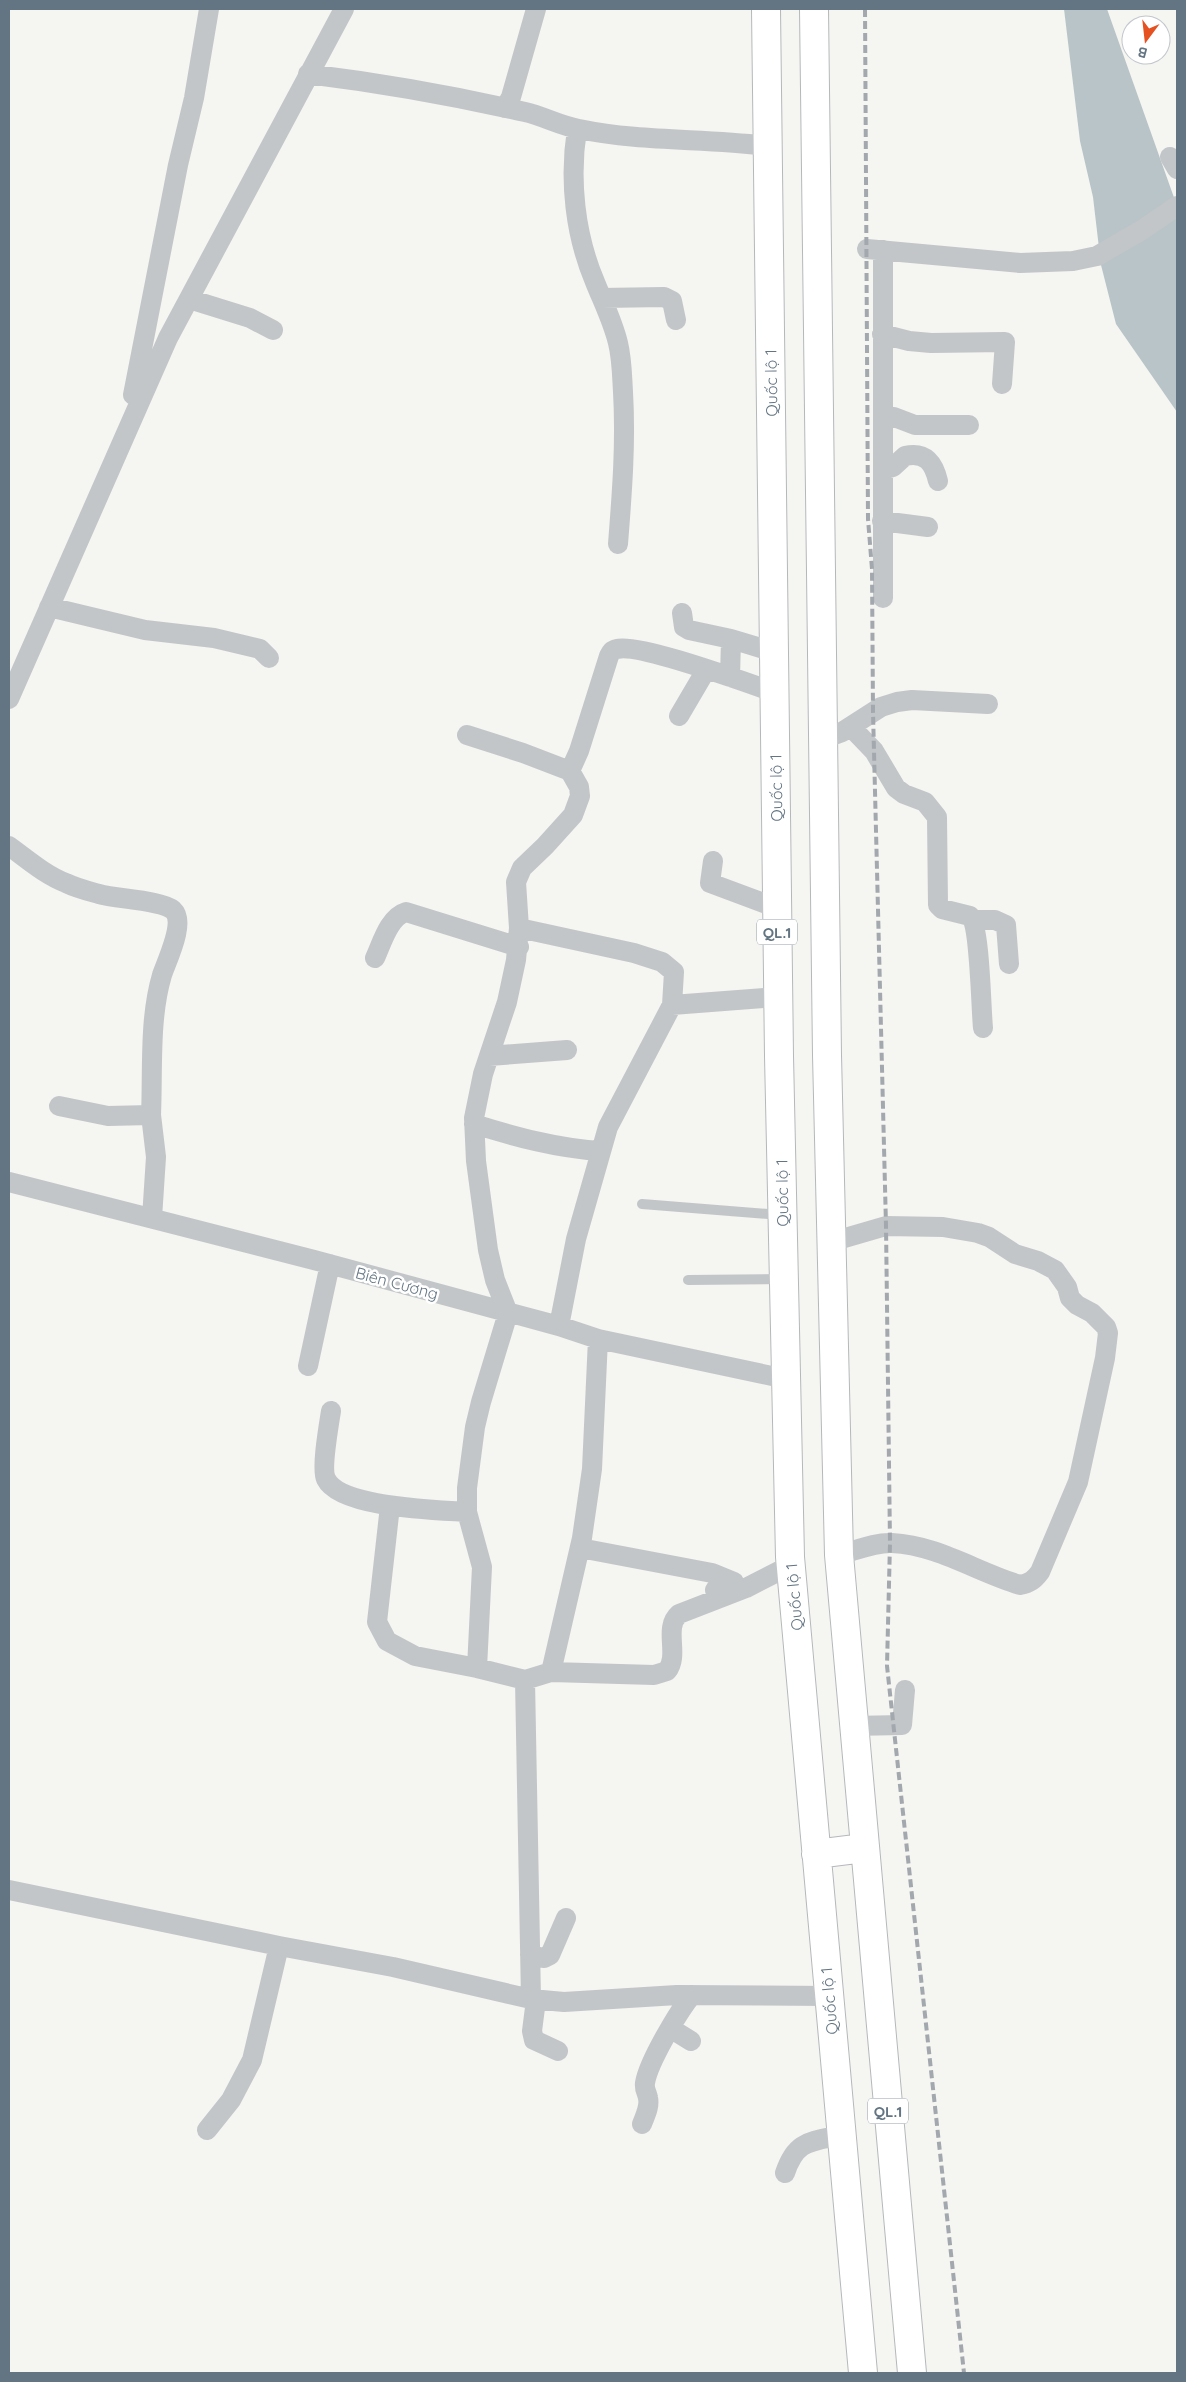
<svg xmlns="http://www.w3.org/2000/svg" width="1186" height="2382" viewBox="0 0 1186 2382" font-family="Quicksand,sans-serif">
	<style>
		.water { fill: #b9c4c8 }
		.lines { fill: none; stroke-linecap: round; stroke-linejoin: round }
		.trunk-casing { stroke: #b5b8bb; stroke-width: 30 }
		.service { stroke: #c2c6c9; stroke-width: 10 }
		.minor { stroke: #c2c6c9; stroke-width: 20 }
		.trunk { stroke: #fff; stroke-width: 28 }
		.rail { stroke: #a2a8ae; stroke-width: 4; stroke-dasharray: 8 4; stroke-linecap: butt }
		.labels { text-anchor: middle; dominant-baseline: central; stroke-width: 5; stroke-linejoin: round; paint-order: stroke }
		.shield { fill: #fff; stroke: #929ea8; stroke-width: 1 }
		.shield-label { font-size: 15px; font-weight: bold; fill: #637482 }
		.street-label { font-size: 16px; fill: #637482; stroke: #fff }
	</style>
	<rect width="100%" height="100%" fill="#f5f5f1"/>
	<path class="water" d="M1064,9h43l70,197v206l-61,-88 -15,-59 -8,-68 -13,-56z"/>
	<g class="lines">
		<defs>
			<path id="trunk" d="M766,9l13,1047 11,501 73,816
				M814,9l13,1046 12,500 73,818
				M816,1854l48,-6"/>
		</defs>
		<use href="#trunk" class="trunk-casing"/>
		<path class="service" d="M642,1204l139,11
			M688,1280l95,-1"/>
		<path class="minor" d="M308,74c73,9 146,22 217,38 18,4 36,14 54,17 62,13 126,9 189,17
			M505,108l6,-11 25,-88
			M577,129c-8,51 -2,106 18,153 8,20 18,40 23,61 4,16 4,33 5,49 3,51 -1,101 -5,152
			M1170,157l7,12
			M867,249l153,14 53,-2 24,-5 45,-26 35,-24
			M883,250v348
			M602,298l62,-1 8,4 4,19
			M189,299l61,19 23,12
			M882,334l27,7 22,2 74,-1 -3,42
			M133,395l45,-230 16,-67 15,-89
			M883,417h11l21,8h54
			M883,470l10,-3 12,-11c21,-5 29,8 33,25
			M882,521l46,6
			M49,607l96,23 69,8 46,11 9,9
			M682,613l2,14 5,3 42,9
			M730,677l1,-38 43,13
			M9,699l159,-361 176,-329
			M679,716l27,-46
			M851,727l23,24 22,37 8,6 21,8 12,15 1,88 4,4 28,7c10,10 11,93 13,112
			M467,735l56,18 47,18 9,16 1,9 -7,19 -28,31 -23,22 -6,14 3,46 -3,32 -9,42 -24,72 -9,44 2,43 12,89 7,30 13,33 -27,89 -6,25 -8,61v24l15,55 -5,101
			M823,739l19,-7 39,-25 16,-5 15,-2 76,4
			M570,771l9,-20 30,-95c2,-4 3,-6 8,-7 22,-6 130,34 157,43
			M9,846c18,13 36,29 57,37 10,5 22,8 33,11 17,5 62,6 74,16 13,12 -6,50 -11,65 -13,44 -9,94 -11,140l-43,1 -49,-10
			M713,861l-3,22 67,25
			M973,920h22l11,5 3,39
			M519,928l115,25 28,9 12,10 -2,33
			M375,958c7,-15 14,-41 31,-46l113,35
			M489,1056l78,-6
			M151,1115l5,42 -4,61
			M474,1124c42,13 82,24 126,27
			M9,1182l305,78 245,66 39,13 188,40
			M831,1242l55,-16 57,1 35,6 11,4 26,17 23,7 17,9 12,17 3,11 7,7 15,8 14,14 2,6 -3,25 -27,124 -38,90c-6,8 -10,11 -20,13 -43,-13 -83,-40 -128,-42 -17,-1 -37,8 -53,12
			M559,1326l17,-87 32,-112 64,-122 106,-8
			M308,1366l22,-102
			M331,1411c-2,13 -10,58 -5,68 14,29 112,31 141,33
			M390,1506l-13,116 10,19 28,15 62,12 48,12
			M580,1548l132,25 22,9 -19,8
			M551,1672l103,3 13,-4c13,-16 -4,-43 12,-57l67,-26 45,-23
			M853,1726l49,-1 3,-35
			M9,1890l270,56 114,21 138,32 33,3 113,-7 152,1
			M530,1955l14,3 6,-3 16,-37
			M531,1999l-6,-319 26,-8 31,-134 10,-69 6,-130
			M536,2000l-4,31 2,9 24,11
			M670,2028l21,13
			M642,2124c3,-8 8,-17 6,-26 -1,-6 -4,-8 -3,-15 3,-20 33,-71 47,-88
			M207,2130l24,-30 21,-40 27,-114
			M785,2173c11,-33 25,-31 57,-38"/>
		<use href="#trunk" class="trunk"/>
		<path class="rail" d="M865,9l3,510 4,50 1,143 13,514 4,317 -3,123 77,707"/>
	</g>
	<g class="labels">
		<g class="shield">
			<rect x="757" y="919.5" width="40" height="25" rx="4"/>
			<rect x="868" y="2098.5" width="40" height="25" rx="4"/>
		</g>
		<g class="shield-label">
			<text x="777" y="932">QL.1</text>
			<text x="888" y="2111">QL.1</text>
		</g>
		<g class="street-label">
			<text transform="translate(771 383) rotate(-91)">Quốc lộ 1</text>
			<text transform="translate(776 788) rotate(-91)">Quốc lộ 1</text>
			<text transform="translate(782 1193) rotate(-91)">Quốc lộ 1</text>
			<text transform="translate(397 1283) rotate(15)">Biên Cương</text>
			<text transform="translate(794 1597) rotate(-95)">Quốc lộ 1</text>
			<text transform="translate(829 2001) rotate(-95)">Quốc lộ 1</text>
		</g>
	</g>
	<rect width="1186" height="2382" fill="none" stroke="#637482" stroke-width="20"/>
	<g transform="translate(1146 40) rotate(195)"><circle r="24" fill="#ffffff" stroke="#c1c7cd"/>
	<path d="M0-4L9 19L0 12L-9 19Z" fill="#e55121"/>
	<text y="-8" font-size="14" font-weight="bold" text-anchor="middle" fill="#637482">B</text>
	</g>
</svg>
